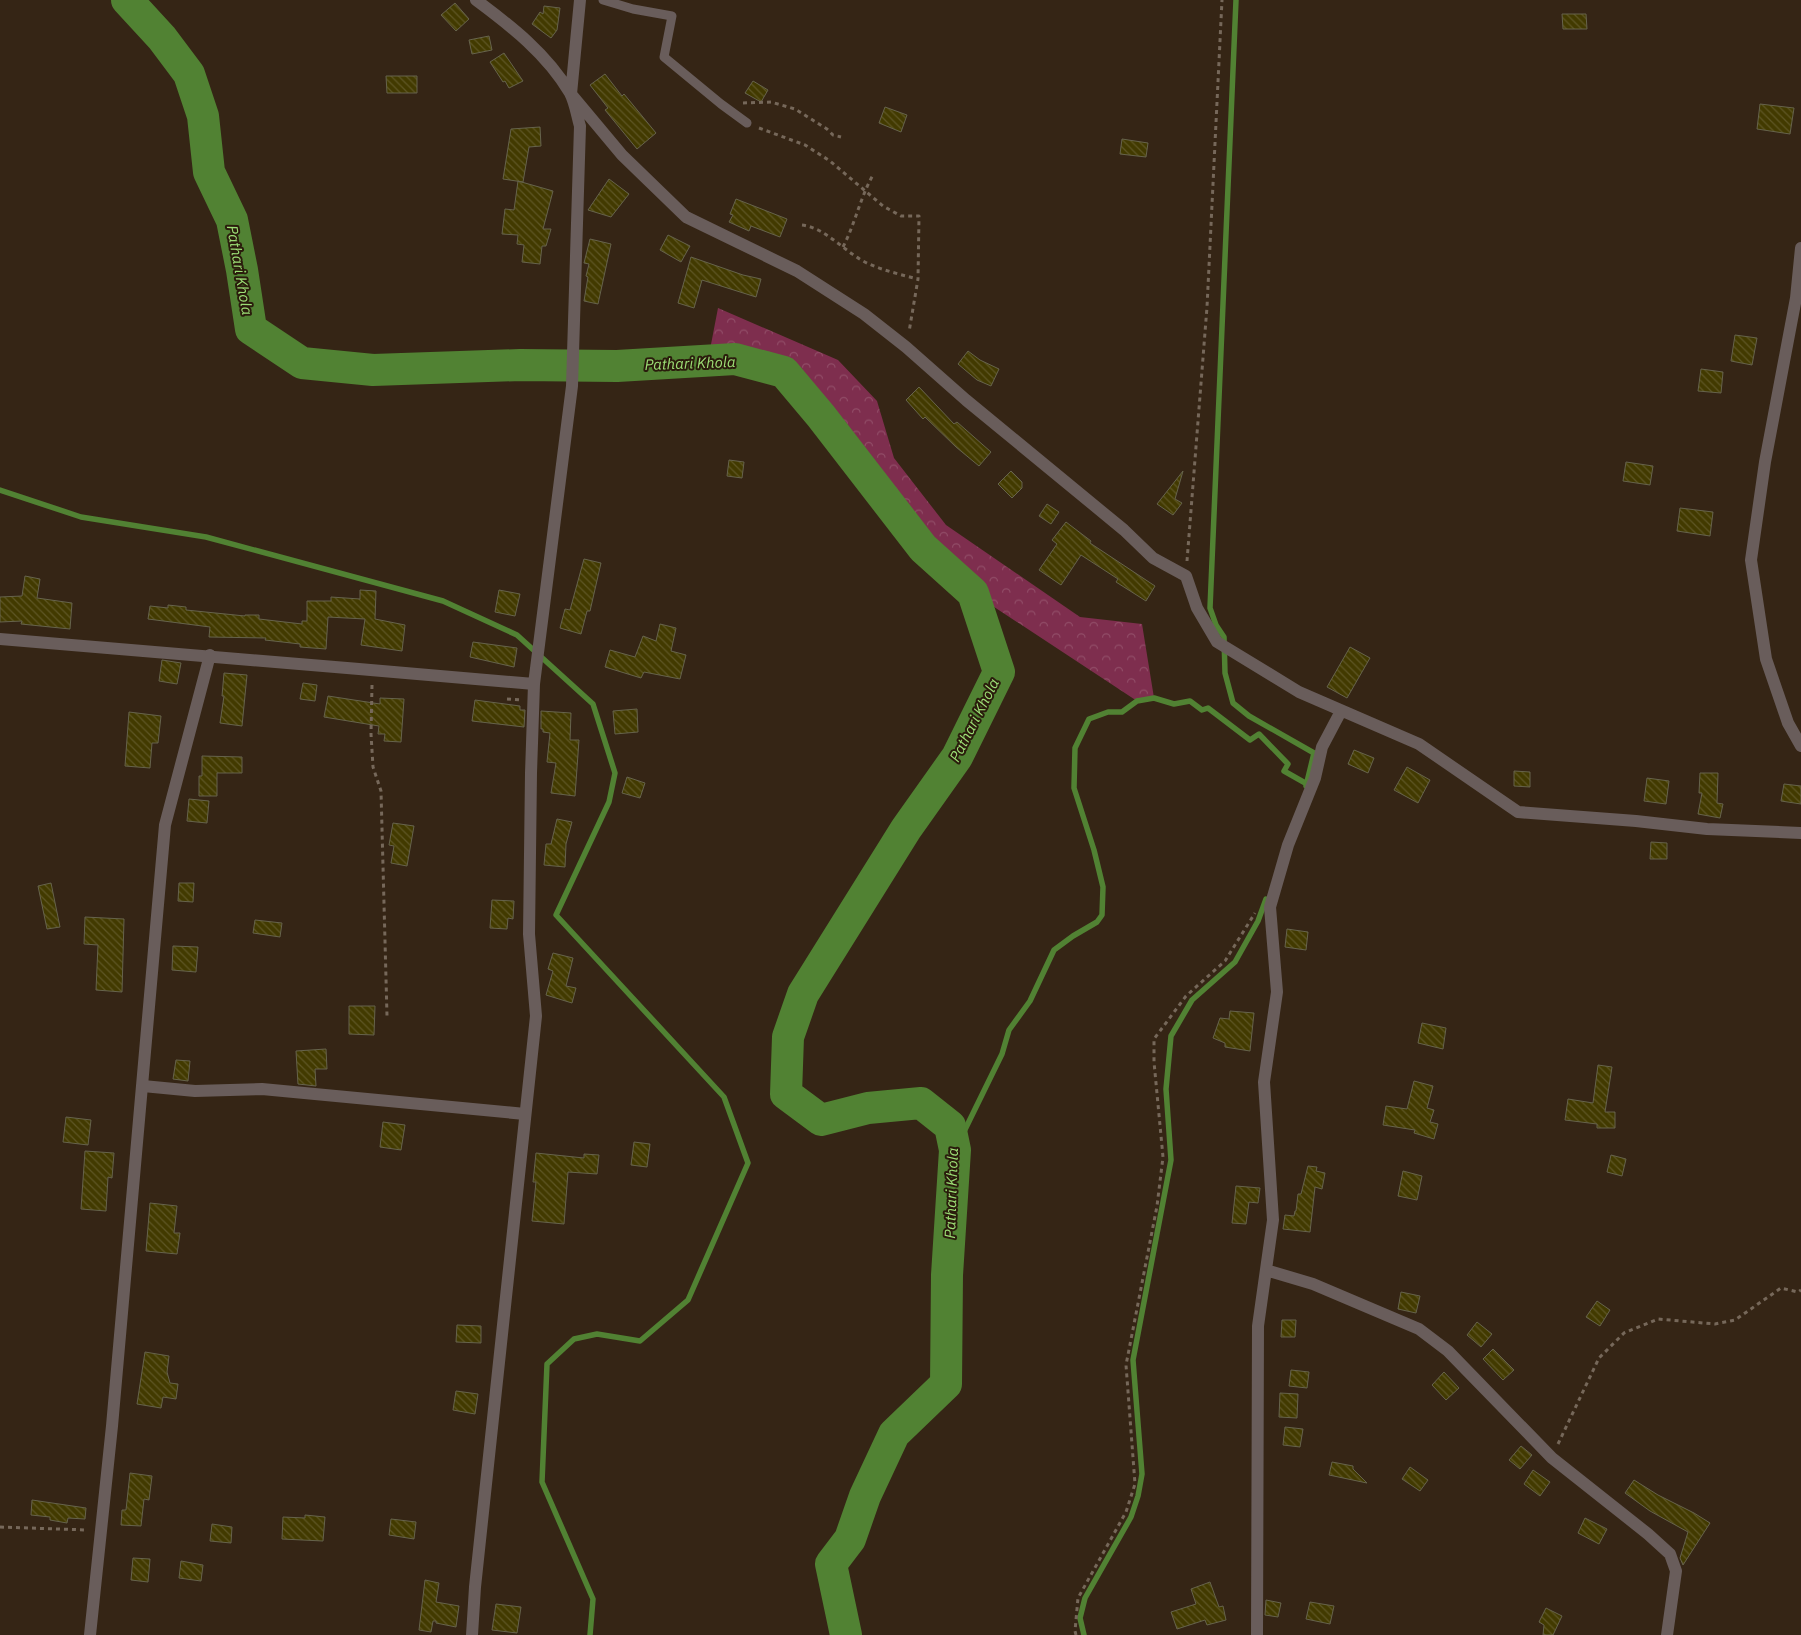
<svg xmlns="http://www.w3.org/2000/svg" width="1801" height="1635" viewBox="0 0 1801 1635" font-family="'IBM Plex Sans',sans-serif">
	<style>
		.forest { fill: url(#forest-crowns) }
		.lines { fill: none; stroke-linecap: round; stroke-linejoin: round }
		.stream { stroke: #518233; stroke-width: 5.5 }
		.river { stroke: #518233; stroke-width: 32 }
		.building { fill: url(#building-back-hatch); stroke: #66634c }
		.path { stroke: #76685a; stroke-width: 3; stroke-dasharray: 4 4; stroke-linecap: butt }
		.service { stroke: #695d5b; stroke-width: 9 }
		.minor { stroke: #695d5b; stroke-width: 12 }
		.labels { text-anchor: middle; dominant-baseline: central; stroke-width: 4; stroke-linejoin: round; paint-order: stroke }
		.water-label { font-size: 15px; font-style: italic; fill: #9cde75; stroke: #2a1c0c }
	</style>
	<defs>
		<pattern id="forest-crowns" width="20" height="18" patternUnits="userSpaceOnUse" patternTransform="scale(1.25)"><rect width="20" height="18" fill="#7e2e4e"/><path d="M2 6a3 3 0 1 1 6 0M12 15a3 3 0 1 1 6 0" fill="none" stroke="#914c67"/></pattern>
		<pattern id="building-back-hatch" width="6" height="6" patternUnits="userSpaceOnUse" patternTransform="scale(1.25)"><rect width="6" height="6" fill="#423a00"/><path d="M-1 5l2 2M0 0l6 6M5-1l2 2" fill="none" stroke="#5e5625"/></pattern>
	</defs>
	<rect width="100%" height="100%" fill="#352515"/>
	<path class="forest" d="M718,308l120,52 39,41 17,57 52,67 134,92 62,7 12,74 -17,3 -164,-108 -50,-45 -102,-132 -37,-44 -49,-13 -27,1z"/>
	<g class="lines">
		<path class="stream" d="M1236,0l-26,608 6,17 8,12 1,36 8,30 16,13 65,37 -8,33
			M0,490l81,27 125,20 237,64 74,34 76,69 22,69 -6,29 -53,113 168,182 24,66 -60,137 -48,41 -43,-7 -23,5 -27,25 -5,118 51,117 -3,36
			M1137,701l17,-3 20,6 16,-3 12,9 6,-2 42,32 9,-6 29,30 -4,7 23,13
			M955,1150l47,-96 7,-24 21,-29 24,-51 19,-14 24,-14 5,-7 1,-28 -9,-37 -20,-62 1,-40 14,-29 19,-7h14l15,-11
			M1084,1635l-4,-17 5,-20 46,-81 7,-21 4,-22 -9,-114 38,-200 -5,-71 5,-53 21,-36 43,-38 23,-41 8,-22"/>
		<path class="river" d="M127,0l35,38 27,36 14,42 6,56 23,48 10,50 9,59 51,34 71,7 147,-5 97,1 118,-7 49,13 37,44 102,132 50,45 26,79 -42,85 -51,72 -103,165 -15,43 -2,57 35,26 47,-12 53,-5 29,23 5,24 -8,125 -1,109 -52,50 -29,62 -15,43 -19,25 15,71"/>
	</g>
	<path class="building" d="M455,3l14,16 -13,12 -15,-16z
		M544,6l16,2 -3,22 -6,8 -19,-14 8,-12 3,2z
		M1562,14h24l1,15h-24z
		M489,36l3,14 -20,4 -3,-14z
		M504,53l19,28 -14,7 -4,-7 -2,1 -13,-20z
		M605,74l17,22 2,-2 32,39 -19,16 -32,-39 3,-2 -18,-23z
		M386,76h31v17h-30z
		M753,81l15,9 -7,12 -16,-9z
		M1760,104l34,4 -4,26 -33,-5z
		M885,107l22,8 -6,17 -22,-9z
		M540,127l1,19 -12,1 -6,35 -20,-3 8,-50z
		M1122,139l26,4 -2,14 -26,-3z
		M609,179l20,15 -18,23 -23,-7z
		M518,181l35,10 -10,38h8l-5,17h-4l-2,18 -18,-2 2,-17 -7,-1 1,-9 -16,-1 3,-25 9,1z
		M736,199l51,20 -7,18 -29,-11 -2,5 -20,-9 4,-7 -3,-1z
		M668,235l22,11 -9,16 -21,-12z
		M590,239l21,5 -13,60 -14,-3 4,-24 -2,-1 3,-12 -5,-1z
		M691,257l52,18 18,4 -5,18 -54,-17 -8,28 -16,-5z
		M1735,335l22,3 -5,27 -21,-4z
		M968,351l12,9 19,9 -8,17 -14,-6 -19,-16z
		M1701,369l22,3 -2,21 -23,-2z
		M919,387l35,37 3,-2 34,30 -12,14 -23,-19 -31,-30 -2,2 -17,-19z
		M729,460l15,2 -2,16 -15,-2z
		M1626,462l27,4 -3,19 -27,-4z
		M1011,471l11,11v6l-10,10 -14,-14z
		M1183,471l-8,28 7,4 -9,12 -16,-11z
		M1047,504l12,8 -8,12 -12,-8z
		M1680,508l33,4 -3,24 -33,-5z
		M1066,522l25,19 -1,2 65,43 -9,15 -30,-19 2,-3 -37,-24 -20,30 -22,-15 18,-26 -5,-4z
		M584,559l17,4 -11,48h-3l-6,23 -21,-6 5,-19 5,1z
		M25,576l15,3 -3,19 35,5 -2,26 -49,-5 1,-3 -22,1v-25l22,-1z
		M360,590l16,1 -1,28 30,6 -3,26 -41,-6 4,-26 -37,-2 -2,32 -26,-2v-3l-35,-4 1,-2 -57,-1 1,-10 -62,-8 2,-13 18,2v-3l18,2v3l59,6v-1h14v4l43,5v-3h5v-20h24v-4l29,2z
		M499,590l21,4 -5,22 -20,-4z
		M660,624l16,4 -5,23 15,4 -6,24 -36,-7 -3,6 -36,-11 5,-17 25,7 8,-21 13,5z
		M473,642l44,6 -3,19 -44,-10z
		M1350,647l20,11 -23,40 -20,-11z
		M162,660l19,3 -4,21 -18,-3z
		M224,673l23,2 -5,51 -22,-3 4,-27h-2z
		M303,683l14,2 -2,16 -15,-2z
		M328,696l52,8v-6l24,1 -3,43 -17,-1 1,-7h-7l1,-8 -55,-9z
		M475,700l45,6v4h5l-1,17 -52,-6z
		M637,709l1,23 -23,2 -2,-23z
		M541,711l30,2 -1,27h9l-4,56 -24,-3 5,-30 -9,-1 3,-29 -7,-1v-3h-2z
		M129,712l32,4 -3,27h-6l-2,25 -25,-2z
		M1354,750l20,8 -6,15 -20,-9z
		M202,756l40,1v16h-25v23h-18v-20h3z
		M1407,767l23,13 -12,23 -24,-13z
		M1514,771l16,1v15l-16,-1z
		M1700,773h18l-1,30 6,1 -3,14 -22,-4 4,-21h-3z
		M627,777l18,6 -5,15 -18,-5z
		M1647,778l22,3 -3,23 -22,-3z
		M1784,784l17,2v18l-20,-3z
		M189,799l20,2 -2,22 -20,-2z
		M557,819l15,3 -6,22 -1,23 -21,-2 2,-21h5z
		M393,823l21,3 -7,40 -16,-3 3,-17 -5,-1z
		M1651,842l16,1v16h-17z
		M51,883l9,44 -13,2 -9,-43z
		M179,883h15l-1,19 -15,-1z
		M492,900l22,1 -1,18 -5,-1 -1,11 -17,-1z
		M85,917l39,2 -2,73 -26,-2 2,-45 -14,-1z
		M255,920l27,3 -2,14 -27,-4z
		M1287,929l21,3 -2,18 -21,-3z
		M173,946l25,1 -2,25 -24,-2z
		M553,953l20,5 -7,28 10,2 -4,15 -26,-8 7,-24 -5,-2z
		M349,1006h26l-1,29 -25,-1z
		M1230,1011l24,2 -4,38 -25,-4v-4l-12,-5 7,-20 9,1z
		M1422,1023l24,5 -3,21 -25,-6z
		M326,1049l1,20h-12l1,17 -18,-2 -2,-33z
		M176,1060l14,1 -2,20 -15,-2z
		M1598,1065l14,2 -7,45h10v16h-18v-4l-32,-4 3,-21 25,4z
		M1414,1081l19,5 -6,22 7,2 -4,12 8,2 -4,15 -20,-6 1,-3 -32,-5 3,-19 21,3z
		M66,1117l25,3 -3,25 -25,-3z
		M383,1122l22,3 -4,25 -21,-3z
		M634,1142l16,2 -3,23 -16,-2z
		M85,1151l29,2 -2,25 -4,-1 -2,34 -25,-2z
		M536,1153l48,5v-4l15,1 -2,19 -29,-2 -4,52 -32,-3 4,-39h-3z
		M1611,1155l15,4 -4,17 -15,-4z
		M1308,1166l9,1 -1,4 9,2 -3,16 -7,-2 -5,45 -27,-3 2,-14 9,1 1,-5h1l2,-17h3z
		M1403,1171l19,5 -5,24 -19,-4z
		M1236,1186l24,2 -2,15 -9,-1 -3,22 -14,-1z
		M150,1203l27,3 -3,27h6l-3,21 -31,-3z
		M1401,1292l19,4 -4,17 -18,-4z
		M1597,1301l13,9 -10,16 -14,-9z
		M1282,1320h14l-1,17h-14z
		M1477,1322l15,12 -11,13 -14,-12z
		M457,1325l24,1v17l-25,-1z
		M1493,1349l21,21 -11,10 -20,-21z
		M145,1352l24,4 -2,16 3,11 8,1 -2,15 -13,-2 -2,11 -24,-4z
		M1291,1370l18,2 -2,16 -18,-2z
		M1444,1372l15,16 -13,12 -14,-15z
		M456,1391l22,3 -3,20 -22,-4z
		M1280,1393l18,1 -1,24 -18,-1z
		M1285,1427l18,2 -3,18 -17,-2z
		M1521,1446l11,9 -12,14 -11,-9z
		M1332,1462l21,4v3l14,14 -38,-8z
		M1410,1467l18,13 -8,11 -18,-12z
		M1533,1470l17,12 -10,14 -16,-12z
		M130,1473l22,3 -3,24 -5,-1 -3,27 -20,-1 1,-15h4z
		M1634,1480l24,15 36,18 16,10 -27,42 -3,-7 8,-26 -38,-21 -25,-18z
		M32,1500l54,8 -1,11 -17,-1 -1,5 -17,-3v-3l-19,-2z
		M305,1515l20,2 -2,24 -41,-2 1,-22 22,1z
		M1585,1518l22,11 -8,15 -21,-11z
		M391,1519l25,3 -2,17 -25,-4z
		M212,1524l20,3 -1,16 -21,-2z
		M133,1558l17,1 -2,23 -17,-2z
		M181,1561l22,4 -2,16 -22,-3z
		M425,1580l14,3 -3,19 23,4 -3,21 -20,-4v-2h-3l-2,11 -12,-2z
		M1210,1582l9,25 4,-1 3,14 -19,5 -2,-5 -28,9 -6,-17 25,-8 -5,-15z
		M1266,1600l15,3 -3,14 -13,-2z
		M1310,1602l24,4 -4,18 -24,-5z
		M496,1604l25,3 -4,26 -25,-3z
		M1546,1608l16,8 -9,19h-10l1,-10 -5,-3z"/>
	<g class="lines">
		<path class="path" d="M743,103l28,-1 24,7 32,20 6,6 8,2
			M759,128l46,17 25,16 53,45 18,10h18l-1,63 -9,53
			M802,225c25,3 44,29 67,39 16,7 33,11 49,15
			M843,247c12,-23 17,-49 30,-72
			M1187,561l20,-254 15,-307
			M372,685l-1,49 2,33 8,24 6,225
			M507,699l14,1
			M1558,1444l41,-86 25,-25 34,-14 57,5 20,-4 46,-32 17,4 3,-2
			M0,1527l87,3
			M1076,1635l-1,-4 3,-33 48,-86 9,-28 -9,-119 31,-159 6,-49 -9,-95v-23l32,-43 39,-35 30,-48"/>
		<path class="service" d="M603,0l30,9 39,7 -8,41 57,47 26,19"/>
		<path class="minor" d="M580,0l-9,94 51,61 64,62 111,54 67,43 42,33 60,53 158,130 29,28 33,18 11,32 20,34 82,50 120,52 99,68 118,9 71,8 94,4
			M1801,248l-5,50 -31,164 -14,98 15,99 22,64 13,23
			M0,639c178,14 356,30 534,45
			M143,1086l52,5 67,-2 263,25
			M1266,1270l47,14 106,45 29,22 104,107 96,76 22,20 6,17 -9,64
			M90,1635l22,-209 53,-601 45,-170
			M472,1635l3,-48 61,-571 -7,-82 2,-161 3,-89 38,-298 8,-260c-3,-10 -5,-24 -10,-33 -23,-39 -59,-67 -94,-93
			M1257,1635l1,-309 15,-106 -9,-138 13,-90 -7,-85 18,-62 27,-67 7,-31 19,-36"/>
	</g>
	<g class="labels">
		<g class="water-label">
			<text transform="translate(240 270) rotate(80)">Pathari Khola</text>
			<text transform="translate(690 363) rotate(-2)">Pathari Khola</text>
			<text transform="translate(974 720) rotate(-63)">Pathari Khola</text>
			<text transform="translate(951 1193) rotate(-88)">Pathari Khola</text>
		</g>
	</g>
</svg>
